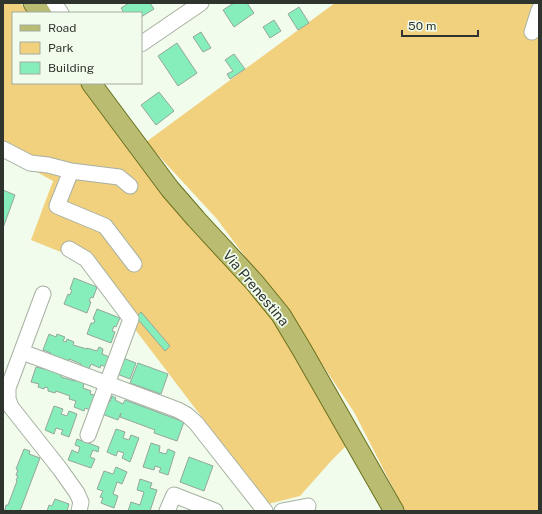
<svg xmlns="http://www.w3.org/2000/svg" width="542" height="514" viewBox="0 0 542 514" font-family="'Public Sans',sans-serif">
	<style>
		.green { fill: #f1d07e }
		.building { fill: #85eeba; stroke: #95a69c }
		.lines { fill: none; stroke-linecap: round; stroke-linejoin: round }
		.minor-casing { stroke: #a7b1a3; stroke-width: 17 }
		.major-casing { stroke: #6b701c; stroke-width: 21 }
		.minor { stroke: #fff; stroke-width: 15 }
		.major { stroke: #b9bc71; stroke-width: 19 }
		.labels { text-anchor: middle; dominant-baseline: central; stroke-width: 3.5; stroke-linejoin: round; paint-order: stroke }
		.street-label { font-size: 14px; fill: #30342e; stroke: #f1fced }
	</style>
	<rect width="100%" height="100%" fill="#f1fced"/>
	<path class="green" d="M3,3h17l8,10h-15v70h67l40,51 144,172 31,49 51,91 -15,15 -31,35 -32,8 -185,-243 -52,-21 22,-59 -50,-28z
		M335,3h204v508h-134l-51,-99 -58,-87 -79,-106 -71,-77z"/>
	<path class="building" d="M129,3h21l4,6 -13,8v-4h-17l-3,-5z
		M234,3h13l7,10 -20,14 -11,-17z
		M299,7l10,16 -11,7 -10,-16z
		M274,20l7,11 -11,7 -7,-11z
		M201,32l10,16 -8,4 -10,-15z
		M177,43l20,30 -19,13 -20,-30z
		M234,54l11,15 -15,10 -3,-5 6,-3 -8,-11z
		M159,92l15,19 -18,14 -15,-20z
		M3,190l12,5 -12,33z
		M74,278l23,9 -4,11 -2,-1 -2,4 2,1 -4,11 -23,-9 4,-10 2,1 2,-5 -2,-1z
		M97,309l23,9 -4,9 -2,-1 -2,5 3,1 -4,11 -24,-9 4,-11h3l1,-3 -2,-1z
		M141,312l29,34 -5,5 -29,-34z
		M49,334l7,3 1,-3 8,3 -2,4 3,1 1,-3 7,3 -1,3 14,4v-1l10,3 2,-4 4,2 -1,5 10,4 -4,10 -7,-3 -1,3 -9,-4 -2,5 -9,-3 1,-2 -12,-5 -1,3 -18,-6 1,-3 -8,-3z
		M123,358l13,5 -6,16 -13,-5z
		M138,363l30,11 -7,20 -31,-11z
		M36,367l8,2v-1l18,6 -1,3 14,4 1,-2 8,3 -1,6 8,3 -1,3 8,2 -5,15 -8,-3 -1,3 -10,-4 2,-6 -7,-2 1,-3 -14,-5 -1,2 -7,-2v-3l-3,-1 -1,2 -6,-2 1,-3 -8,-2z
		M112,396l4,2 -1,2 8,4 2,-4 59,22 -7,19 -23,-8 1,-3 -35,-13 1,-4 -3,7 -16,-6 5,-13 3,1z
		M54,406l9,3 -2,5 6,2 2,-5 8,3 -8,23 -8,-3 2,-4 -7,-2 -2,6 -9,-4z
		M116,429l9,3 -2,6 6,2 2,-5 8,3 -9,24 -8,-4 2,-5 -6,-2 -2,5 -9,-4z
		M77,439l22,8 -1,5 -5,-2 -3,7 5,2 -4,9 -23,-8 4,-10 6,3 2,-6 -5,-2z
		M151,443l9,3 -1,6 7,2 2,-5 7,3 -7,23 -9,-3 2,-4 -6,-2 -1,4 -11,-3z
		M24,449l6,2 -1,3 11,4 -20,53h-17v-2l2,1 1,-5h2l9,-24 -1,-1 2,-4 -2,-1 2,-5 -2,-1z
		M189,457l24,9 -9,25 -24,-9z
		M116,467l11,5 -5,12 -5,-2 -4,12 5,2 -4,12 -13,-5 2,-5 -3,-1 3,-6 -6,-2 7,-18 9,3z
		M140,479l12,4 -2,5 7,2 -7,21h-22l3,-9 9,3 4,-13 -7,-2z
		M55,499l14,5 -2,7h-20l2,-6 3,1z"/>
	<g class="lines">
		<defs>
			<path id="minor" d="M54,3l7,10
				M532,32l7,-22
				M141,44l60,-41
				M3,149l27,14 18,2 23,6 48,6 11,9
				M71,171l-14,35 48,20 29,38
				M69,249l17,10 45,60 -43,116
				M43,294l-35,94v11l3,8 49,62 17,24 4,9 -2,9
				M22,352l156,58 9,5 9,8 69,88
				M167,511l7,-16 41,16
				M282,511l26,-5"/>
			<path id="major" d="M33,3l8,10
				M91,83l79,106 26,30 59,64 26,32 21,35 92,161"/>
		</defs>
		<use href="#minor" class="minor-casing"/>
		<use href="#major" class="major-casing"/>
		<use href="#minor" class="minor"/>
		<use href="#major" class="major"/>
	</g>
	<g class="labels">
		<g class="street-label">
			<text transform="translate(256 288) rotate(50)">Via Prenestina</text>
		</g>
	</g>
	<rect width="542" height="514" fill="none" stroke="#30342e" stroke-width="8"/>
	<rect x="12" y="12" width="130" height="72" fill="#f1fced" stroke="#a4aca1"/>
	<rect x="20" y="25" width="20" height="6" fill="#b9bc71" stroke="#a4aca1"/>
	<text x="48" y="32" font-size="12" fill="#30342e">Road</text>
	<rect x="20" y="42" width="20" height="12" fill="#f1d07e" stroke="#a4aca1"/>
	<text x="48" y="52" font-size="12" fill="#30342e">Park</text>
	<rect x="20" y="62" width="20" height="12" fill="#85eeba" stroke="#a4aca1"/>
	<text x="48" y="72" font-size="12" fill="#30342e">Building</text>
	<path d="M402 30v6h76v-6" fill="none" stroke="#30342e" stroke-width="2"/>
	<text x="408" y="30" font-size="12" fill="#30342e" stroke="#f1fced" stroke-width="3" paint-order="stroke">50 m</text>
</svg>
